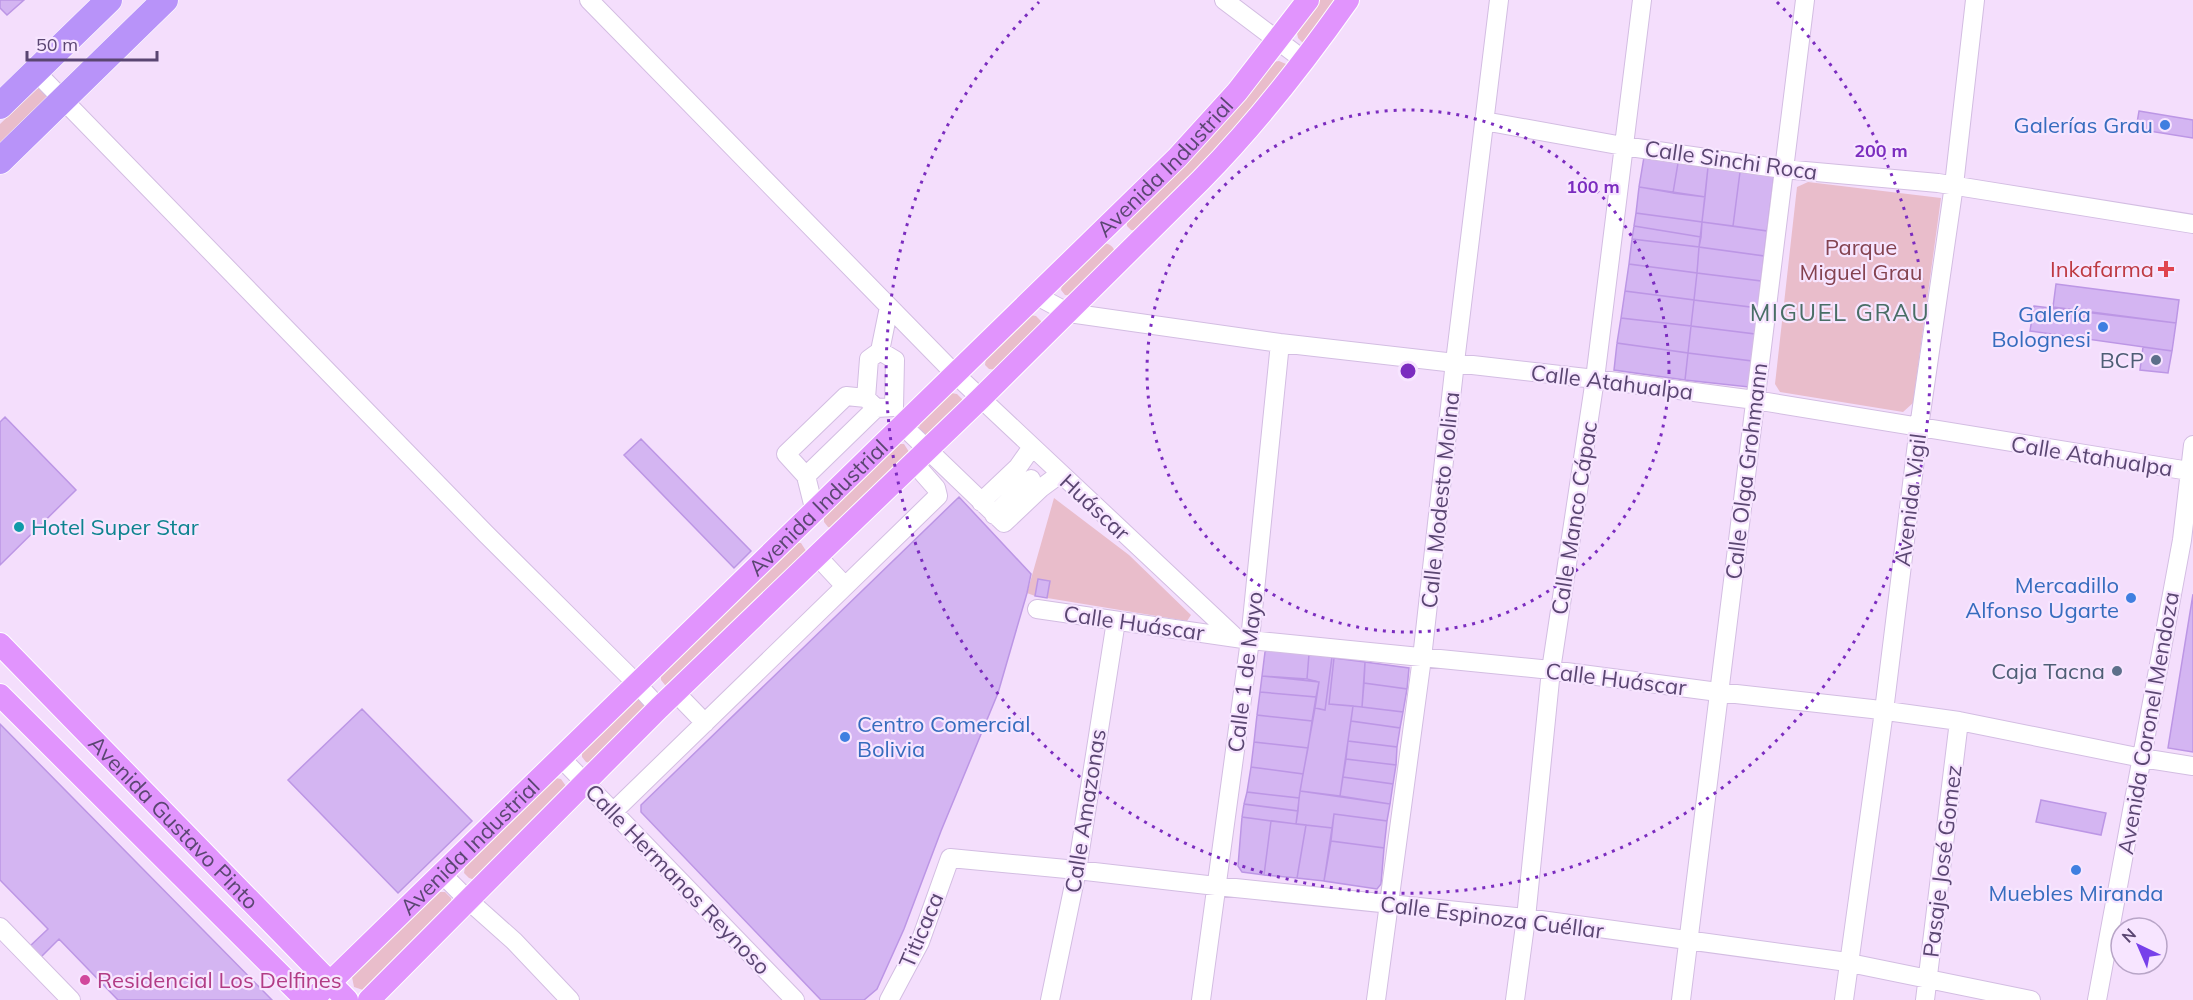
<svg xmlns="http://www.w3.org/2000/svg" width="2193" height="1000" viewBox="0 0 2193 1000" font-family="Mulish,sans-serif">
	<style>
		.green { fill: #e9bdcb }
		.building { fill: #d4b5f2; stroke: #bc96e5; stroke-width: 1.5 }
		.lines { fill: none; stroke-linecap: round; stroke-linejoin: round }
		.minor-casing { stroke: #d3bde2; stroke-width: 20 }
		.major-casing { stroke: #fff; stroke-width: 24 }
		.highway-casing { stroke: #fff; stroke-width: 27 }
		.minor { stroke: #fff; stroke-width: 18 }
		.major { stroke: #e194fd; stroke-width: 22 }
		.highway { stroke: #b893f9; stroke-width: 26 }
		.ring { fill: none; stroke: #7b2cbf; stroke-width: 3; stroke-dasharray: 3 6 }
		.shop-dot { fill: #3f7fe0; stroke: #f7e5ff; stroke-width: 2 }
		.health-dot { fill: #e0444e; stroke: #f7e5ff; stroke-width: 2 }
		.service-dot { fill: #5c6f8a; stroke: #f7e5ff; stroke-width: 2 }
		.culture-dot { fill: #0f9aa8; stroke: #f7e5ff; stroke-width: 2 }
		.hotel-dot { fill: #d1479c; stroke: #f7e5ff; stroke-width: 2 }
		.labels { text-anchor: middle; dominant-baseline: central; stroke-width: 4.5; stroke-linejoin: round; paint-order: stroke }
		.shop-label { font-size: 22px; fill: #366cbe; stroke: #f7e5ff; text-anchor: end }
		.street-label { font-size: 22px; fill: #5a4672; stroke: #f7e5ff }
		.park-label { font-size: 22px; fill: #844350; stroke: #f7e5ff }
		.health-label { font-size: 22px; fill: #be3a42; stroke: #f7e5ff; text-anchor: end }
		.service-label { font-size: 22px; fill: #4e5e75; stroke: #f7e5ff; text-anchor: end }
		.culture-label { font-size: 22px; fill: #0d838f; stroke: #f7e5ff; text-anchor: start }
		.hotel-label { font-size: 22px; fill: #b23c85; stroke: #f7e5ff; text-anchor: start }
		.neighbourhood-label { font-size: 24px; letter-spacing: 1.5px; fill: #496e66; stroke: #f7e5ff }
		.centre { fill: #7b2cbf; stroke: #f7e5ff; stroke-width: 3 }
		.ring-label { font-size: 18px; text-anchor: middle; font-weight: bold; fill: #7b2cbf; stroke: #f7e5ff; stroke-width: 4.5; stroke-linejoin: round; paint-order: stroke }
	</style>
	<rect width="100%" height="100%" fill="#f4defc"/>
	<path class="green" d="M1320,0h18l-34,44 -6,-6 -1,-5z
		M1279,61l7,3 1,8 -148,159 -8,-1 -4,-4v-7l146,-157z
		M37,89h7l5,11 -49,47v-23z
		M1808,182l133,16 -28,205 -10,9 -123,-20 -5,-8 22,-197z
		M1104,243c7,1 10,4 12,12l-43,41 -8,-1 -4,-5 1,-6z
		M1030,315l6,1 5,5 1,6 -45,43 -8,-1 -4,-4 1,-7z
		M951,393l6,1 5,5v6l-30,30 -8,-1 -5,-5 1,-7z
		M898,444h6l7,11 -76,74 -7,-2 -4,-5v-7z
		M1054,498l75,57 62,60 -4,6 -152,-25 -8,-3z
		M795,543h6l7,11 -136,133 -7,-2 -4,-5v-7z
		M636,698l5,1 7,10 -55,55 -7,-2 -4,-5v-6z
		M555,778l6,1 7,10 -93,91 -6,-2 -5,-5 1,-6z
		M439,892h6l6,6 1,5 -89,87 -9,-3 -2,-10z"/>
	<path class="building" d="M0,0h24l-17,15 -7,-7z
		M2139,111l54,9v18l-57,-9z
		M1644,157l34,6 -5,30 -34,-6z
		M1678,163l30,4 -3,30 -32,-4z
		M1708,167l32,5 -7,54 -31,-4z
		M1740,172l34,4 -7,55 -34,-5z
		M1639,187l66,10 -3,25 -66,-9z
		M1636,213l66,9 -1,15 -67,-11z
		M1702,222l65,9 -3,25 -65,-9z
		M1634,226l67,11 -2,10 -67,-8z
		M1632,239l67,8 -2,26 -68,-9z
		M1699,247l65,9 -3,25 -64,-8z
		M1629,264l68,9 -3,27 -69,-9z
		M1697,273l64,8 -3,27 -64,-8z
		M2056,284l123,16 -3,23 -123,-16z
		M1625,291l69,9 -3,26 -70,-8z
		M1694,300l64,8 -3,26 -64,-8z
		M2034,306l142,17 -4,28 -142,-20z
		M1621,318l70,8 -3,27 -71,-10z
		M1691,326l64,8 -3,27 -64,-8z
		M1617,343l71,10 -3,27 -71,-10z
		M2143,347l29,4 -4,22 -28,-3z
		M1688,353l64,8 -3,26 -64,-7z
		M5,417l71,73 -76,75v-143z
		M641,439l110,112 -17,17 -110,-113z
		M959,497l72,77 -4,19 -29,100 -57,138 -37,98 -27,60 -13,11h-43l-180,-188v-7z
		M1038,579l12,2 -3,17 -12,-2z
		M2193,594v158l-25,-4z
		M1269,648l40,6 -2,25 -45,-3 3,-24z
		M1309,654l23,3 -7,53 -10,-2 4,-26 -12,-3z
		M1332,657l2,1 -5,46 24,2 -13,90 -40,-5 15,-83 10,2z
		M1334,658l31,4 -3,45 -33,-3z
		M1365,662l44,6 -2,21 -43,-6z
		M1262,676l57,6 -3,15 -56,-5z
		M1364,683l43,6 -4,23 -41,-5z
		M1260,692l56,5 -4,24 -55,-6z
		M1353,706l50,6 -3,16 -49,-7z
		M362,709l110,112 -74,72 -110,-113z
		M1257,715l55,6 -4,27 -54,-6z
		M1351,721l49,7 -3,19 -49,-6z
		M0,724l272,276h-154l-59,-61 -19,19 -11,-11 19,-18 -48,-49z
		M1348,741l49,6 -1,18 -50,-6z
		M1254,742l54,6 -5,26 -52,-7z
		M1346,759l50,6 -3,19 -50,-7z
		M1251,767l52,7 -4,24 -52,-6z
		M1343,777l50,7 -3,20 -50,-8z
		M1300,791l90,13 -3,17 -53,-7 -2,14 -36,-4z
		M1247,792l52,6 -1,13 -54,-7z
		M2041,800l65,13 -5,22 -65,-13z
		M1244,804l54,7 -2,13 -54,-7z
		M1334,814l53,7 -3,27 -53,-7z
		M1242,817l29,4 -7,54 -22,-3 -4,-6z
		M1271,821l35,4 -9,53 -33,-3z
		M1306,825l26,3 -8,53 -27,-3z
		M1331,841l53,7 -3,36 -4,5 -53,-8z"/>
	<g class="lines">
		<defs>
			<path id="minor" d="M589,0l367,375 279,262
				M1224,0l81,61
				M36,72l450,462 151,150 22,24
				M1484,121l139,25 160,23 155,14 255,41
				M1037,296l32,17 211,30 315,36 160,21 434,71
				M866,398l3,-39 11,-8 9,-44
				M903,426l101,97 37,-35 19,-14
				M806,476l70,-68 18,-1 1,-47 -15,-9
				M981,502l37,-35 14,-20
				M815,512l-9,-36 -20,-22 60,-58 20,2 10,10
				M994,515l37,-36
				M817,556l28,30
				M1037,609l213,31 301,30 167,22 154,17 87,12 183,37 51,8
				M675,692l30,31
				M561,758l234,242
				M613,812l325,-316 -2,-8 -22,-25
				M442,874l26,26 46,41 56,59
				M0,927l71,73
				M889,1000l31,-58 30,-84 127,12 139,16 310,32 314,43 191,39
				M1050,1000l27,-130 39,-249
				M1201,1000l49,-360 30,-297
				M1376,1000l46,-342 33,-296 44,-362
				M1515,1000l11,-82 25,-248 44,-291 47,-379
				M1681,1000l124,-1000
				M1844,1000l40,-289 35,-284 35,-242 21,-185
				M1925,1000l34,-279
				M2097,1000l85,-460 11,-95"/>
			<g id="major">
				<path id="s1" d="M0,644l347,356"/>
				<path d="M0,695l306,305"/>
				<path id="s2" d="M312,1000l865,-842 60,-66 71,-92"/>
				<path d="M369,1000l290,-292 321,-309 221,-219c55,-56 102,-116 147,-180"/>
			</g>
			<path id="highway" d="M0,106l109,-106
				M0,161l165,-161"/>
		</defs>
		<use href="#minor" class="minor-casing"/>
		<use href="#major" class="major-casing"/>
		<use href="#highway" class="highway-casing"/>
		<use href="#minor" class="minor"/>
		<use href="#major" class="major"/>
		<use href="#highway" class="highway"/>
	</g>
	<g class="ring">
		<circle cx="1408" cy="371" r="261"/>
		<path d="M1777 2A522 522 0 1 1 1039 2"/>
	</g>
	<g class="shop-dot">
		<circle cx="2165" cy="125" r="6"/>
		<circle cx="2103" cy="327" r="6"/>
		<circle cx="2131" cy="598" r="6"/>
		<circle cx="845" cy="737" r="6"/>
		<circle cx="2076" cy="870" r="6"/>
	</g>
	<path class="health-dot" d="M2163 260h6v6h6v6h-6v6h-6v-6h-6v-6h6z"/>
	<g class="service-dot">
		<circle cx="2156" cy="360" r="6"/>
		<circle cx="2117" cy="671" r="6"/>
	</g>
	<circle class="culture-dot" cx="19" cy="527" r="6"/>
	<circle class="hotel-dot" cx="85" cy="980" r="6"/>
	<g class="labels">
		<g class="shop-label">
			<text x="2153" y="125">Galerías Grau</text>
			<text x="2091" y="314">Galería<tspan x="2091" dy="25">Bolognesi</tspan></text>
			<text x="2119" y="585">Mercadillo<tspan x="2119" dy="25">Alfonso Ugarte</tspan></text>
			<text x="857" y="724" text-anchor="start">Centro Comercial<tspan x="857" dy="25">Bolivia</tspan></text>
			<text x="2076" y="893" text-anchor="middle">Muebles Miranda</text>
		</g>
		<g class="street-label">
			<text transform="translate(1731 160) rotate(8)">Calle Sinchi Roca</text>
			<text stroke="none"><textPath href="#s2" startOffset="1192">Avenida Industrial</textPath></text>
			<text transform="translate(1612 382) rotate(7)">Calle Atahualpa</text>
			<text transform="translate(2092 456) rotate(9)">Calle Atahualpa</text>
			<text transform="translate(1746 471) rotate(-83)">Calle Olga Grohmann</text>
			<text transform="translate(1440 500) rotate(-84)">Calle Modesto Molina</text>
			<text transform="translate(1910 500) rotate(-83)">Avenida Vigil</text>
			<text transform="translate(1095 507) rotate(43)">Huáscar</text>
			<text stroke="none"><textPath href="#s2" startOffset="706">Avenida Industrial</textPath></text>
			<text transform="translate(1574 518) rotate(-81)">Calle Manco Cápac</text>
			<text transform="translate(1134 623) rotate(8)">Calle Huáscar</text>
			<text transform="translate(1245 672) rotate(-83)">Calle 1 de Mayo</text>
			<text transform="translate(1616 679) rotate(7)">Calle Huáscar</text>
			<text transform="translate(2148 723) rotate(-80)">Avenida Coronel Mendoza</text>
			<text transform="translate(1085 811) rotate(-81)">Calle Amazonas</text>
			<text stroke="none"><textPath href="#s1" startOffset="249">Avenida Gustavo Pinto</textPath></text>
			<text stroke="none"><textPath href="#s2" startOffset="220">Avenida Industrial</textPath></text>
			<text transform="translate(1942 861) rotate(-83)">Pasaje José Gomez</text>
			<text transform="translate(678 879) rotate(46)">Calle Hermanos Reynoso</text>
			<text transform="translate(1492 917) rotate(7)">Calle Espinoza Cuéllar</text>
			<text transform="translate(921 930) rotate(-67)">Titicaca</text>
		</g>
		<g class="park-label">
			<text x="1861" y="247">Parque<tspan x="1861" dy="25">Miguel Grau</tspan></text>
		</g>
		<g class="health-label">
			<text x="2154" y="269">Inkafarma</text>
		</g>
		<g class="service-label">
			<text x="2144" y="360">BCP</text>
			<text x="2105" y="671">Caja Tacna</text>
		</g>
		<g class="culture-label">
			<text x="31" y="527">Hotel Super Star</text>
		</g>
		<g class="hotel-label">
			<text x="97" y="980">Residencial Los Delfines</text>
		</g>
		<g class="neighbourhood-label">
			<text x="1840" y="312">MIGUEL GRAU</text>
		</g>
	</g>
	<circle cx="1408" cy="371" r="9" class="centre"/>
	<g class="ring-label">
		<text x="1881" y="157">200 m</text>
		<text x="1593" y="193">100 m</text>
	</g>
	<g transform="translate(2139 946) rotate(316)"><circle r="28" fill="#f7e5ff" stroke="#b8a5c7" stroke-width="1.5"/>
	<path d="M0-4.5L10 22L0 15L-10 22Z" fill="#7740ea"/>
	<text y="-9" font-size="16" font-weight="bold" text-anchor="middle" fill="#5a4672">N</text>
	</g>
	<path d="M27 51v9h130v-9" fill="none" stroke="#5a4672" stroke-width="3"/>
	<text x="36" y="51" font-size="18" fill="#5a4672" stroke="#f7e5ff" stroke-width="4.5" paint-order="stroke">50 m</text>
</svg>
